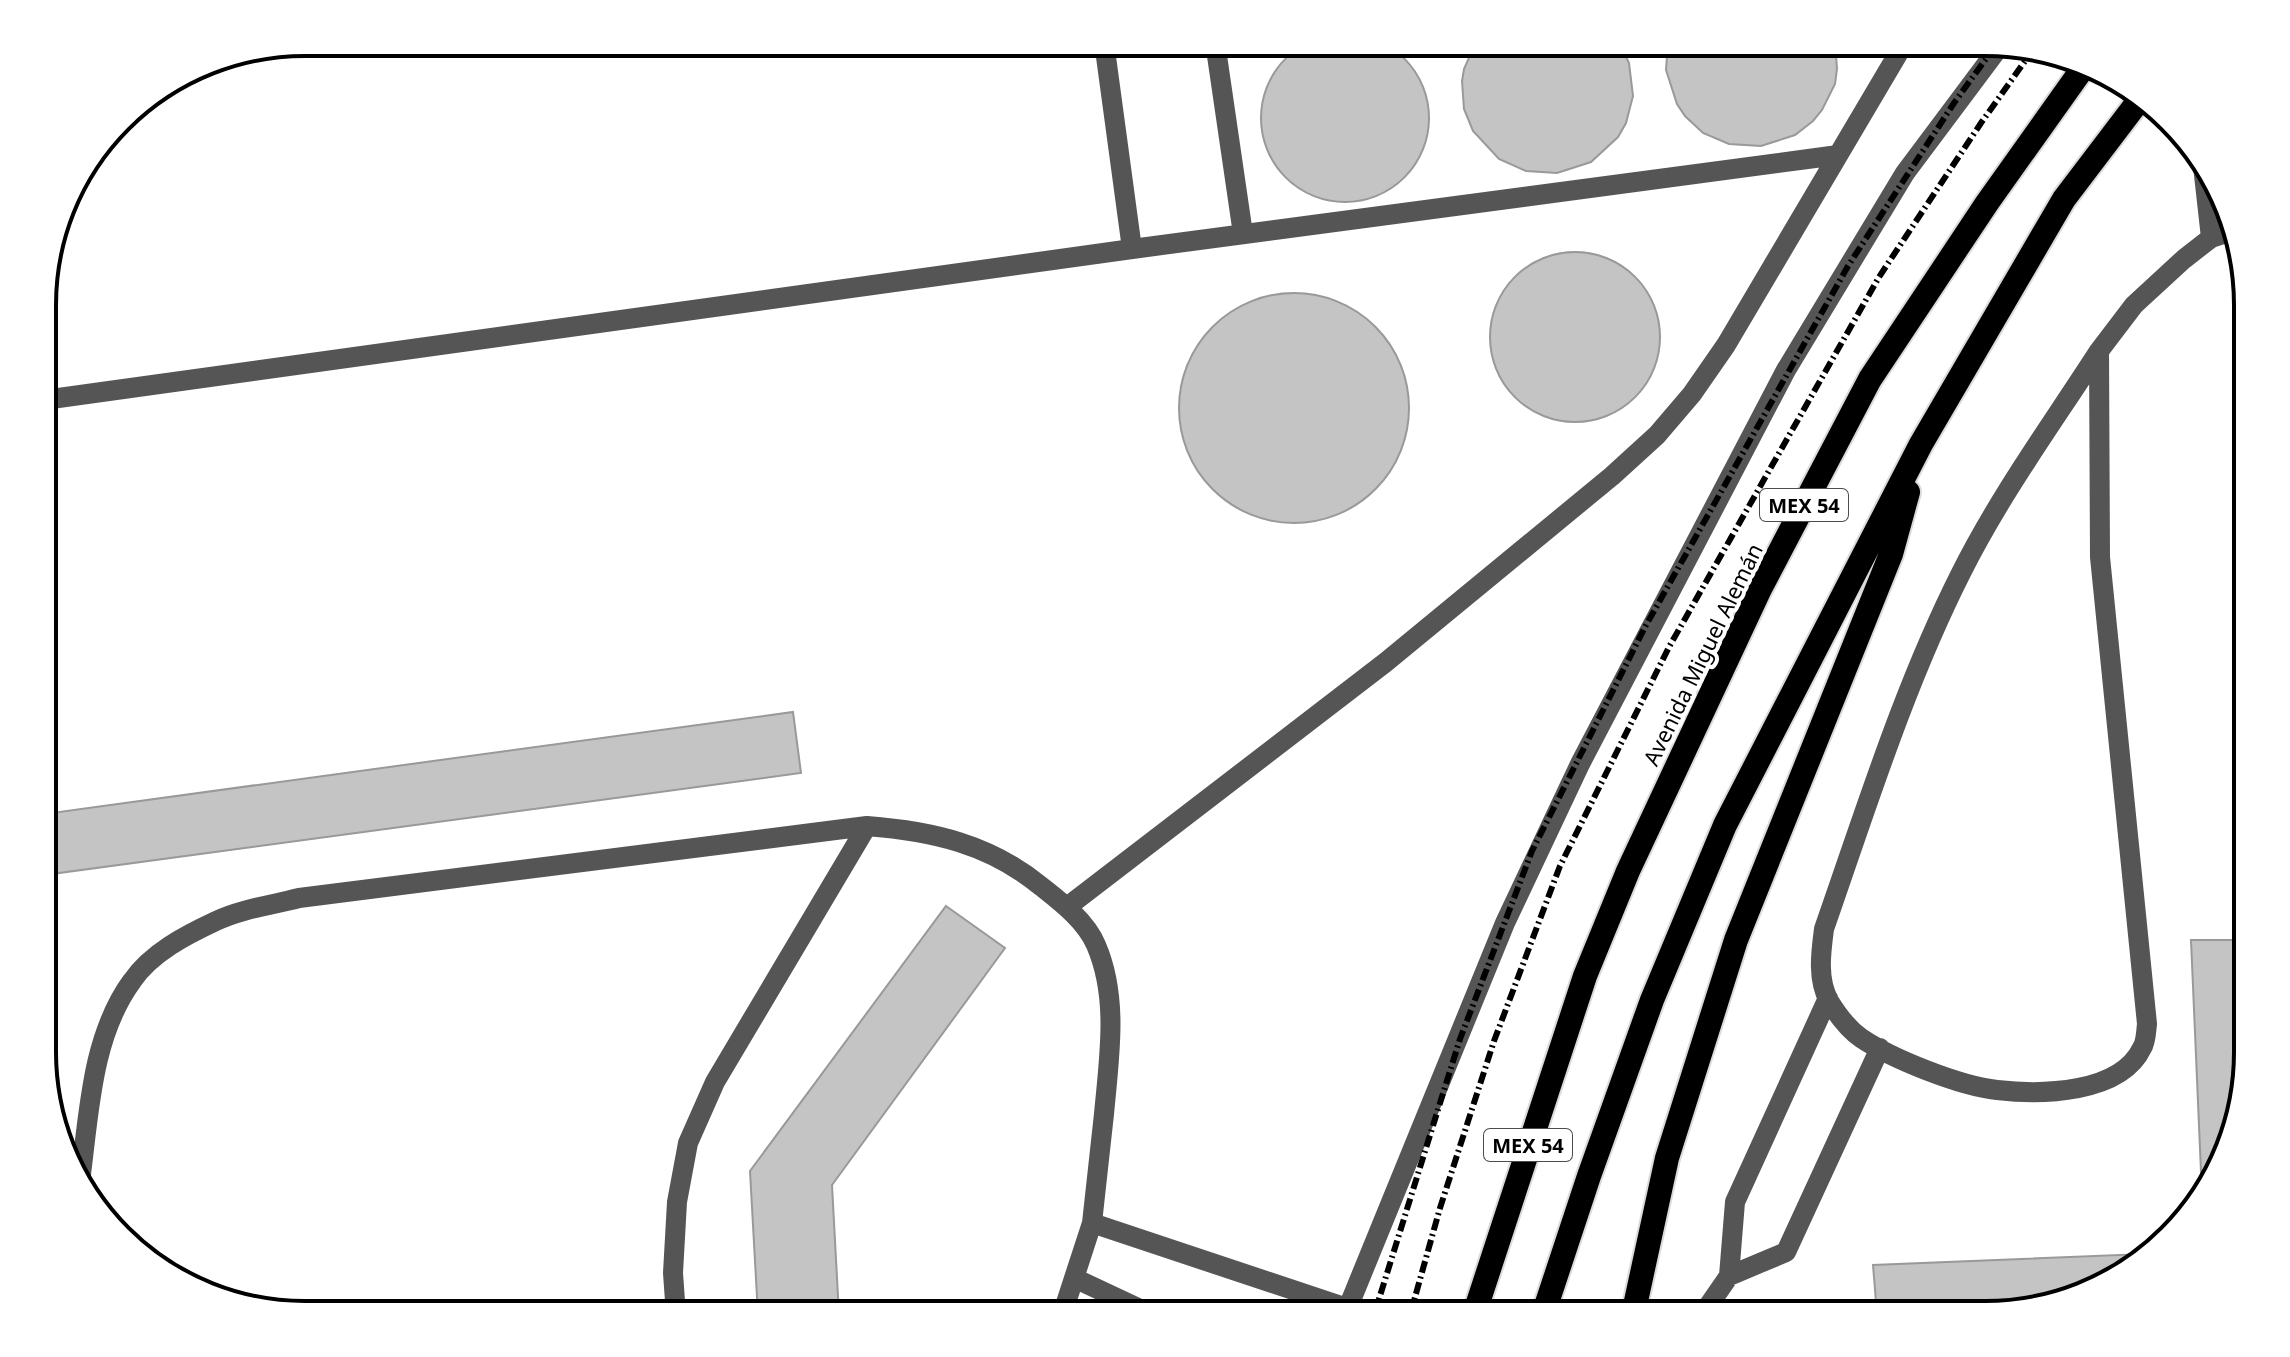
<svg xmlns="http://www.w3.org/2000/svg" width="2290" height="1357" viewBox="0 0 2290 1357" font-family="'Noto Sans',sans-serif">
	<style>
		.building { fill: #c4c4c4; stroke: #999; stroke-width: 2 }
		.lines { fill: none; stroke-linecap: round; stroke-linejoin: round }
		.highway-casing { stroke: #dbdbdb; stroke-width: 28 }
		.minor { stroke: #555; stroke-width: 20 }
		.highway { stroke: #000; stroke-width: 24 }
		.rail { stroke: #000; stroke-width: 6; stroke-dasharray: 12 4 2 4; stroke-linecap: butt }
		.labels { text-anchor: middle; dominant-baseline: central; stroke-width: 8; stroke-linejoin: round; paint-order: stroke }
		.shield { fill: #fff; stroke: #4c4c4c; stroke-width: 2 }
		.shield-label { font-size: 20px; font-weight: bold; fill: #000 }
		.street-label { font-size: 22px; fill: #000; stroke: #fff }
		.rim { fill: none; stroke: #000; stroke-width: 4 }
	</style>
	<rect width="100%" height="100%" fill="#fff"/>
	<path class="building" d="M1261 118a84 84 0 1 1 168 0a84 84 0 1 1-168 0Z
		M1476,42h143l10,21 4,33 -7,27 -8,14 -27,25 -34,11 -31,-2 -27,-12 -26,-28 -9,-22 -2,-28 2,-12z
		M1668,42h167l2,27 -2,15 -13,26 -9,11 -18,14 -34,11 -32,-2 -26,-11 -18,-17 -8,-12 -11,-34z
		M1490 337a85 85 0 1 1 170 0a85 85 0 1 1-170 0Z
		M1179 408a115 115 0 1 1 230 0a115 115 0 1 1-230 0Z
		M793,712l8,61 -757,102v-61z
		M946,906l59,42 -173,237 7,130h-81l-8,-144z
		M2191,940h56v129l-34,115 -11,11z
		M2143,1254l-26,26 -115,34h-125l-4,-49z"/>
	<g class="lines">
		<defs>
			<path id="highway" d="M1474,1315l111,-339 43,-105 132,-282 110,-210 117,-176 96,-135
				M1543,1315l46,-139 63,-176 73,-175 196,-381 143,-245 76,-100
				M1633,1315l34,-157 69,-218 155,-386 17,-62"/>
		</defs>
		<use href="#highway" class="highway-casing"/>
		<path class="minor" d="M1104,42l28,207
			M1215,42l28,192
			M2202,157l9,81
			M2099,351c-47,73 -99,144 -138,222 -57,113 -95,236 -137,356 -3,23 -7,50 5,72 8,13 19,28 32,37 31,21 99,48 136,52 44,5 123,4 145,-42 4,-6 4,-16 5,-24l-47,-467 -1,-206 35,-46 50,-46 27,-21 18,-6
			M44,400l1088,-151 706,-94
			M1067,907l319,-245 226,-186 45,-41 35,-41 34,-49 179,-303
			M80,1182c9,-67 11,-145 52,-201 19,-28 54,-46 84,-60 25,-12 56,-16 83,-23l568,-72c65,5 123,18 175,61 19,15 44,34 54,58 23,53 13,113 8,169 -4,36 -8,73 -12,109
			M1729,1276l57,-24 94,-204
			M1074,1278l79,37
			M676,1315l-3,-42 4,-71 11,-59 27,-61 152,-256
			M1062,1315l30,-92 255,85
			M1345,1315l160,-392 75,-159 206,-394 119,-197 95,-127
			M1702,1315l27,-39 6,-74 93,-204"/>
		<use href="#highway" class="highway"/>
		<path class="rail" d="M1374,1315l86,-276 72,-188 113,-224 203,-361 106,-163 42,-58
			M1410,1315l30,-107 54,-167 66,-175 109,-219 210,-370 102,-154 49,-69"/>
	</g>
	<g class="labels">
		<g class="shield">
			<rect x="1760" y="489" width="88" height="32" rx="6"/>
			<rect x="1484" y="1129" width="88" height="32" rx="6"/>
		</g>
		<g class="shield-label">
			<text x="1804" y="505">MEX 54</text>
			<text x="1528" y="1145">MEX 54</text>
		</g>
		<g class="street-label">
			<text transform="translate(1702 654) rotate(-64)">Avenida Miguel Alemán</text>
		</g>
	</g>
	<path d="M0 0H2290V1357H0ZM305 56H1985A249 249 0 0 1 2234 305V1052A249 249 0 0 1 1985 1301H305A249 249 0 0 1 56 1052V305A249 249 0 0 1 305 56Z" fill="#fff" fill-rule="evenodd"/>
	<path class="rim" d="M305 56H1985A249 249 0 0 1 2234 305V1052A249 249 0 0 1 1985 1301H305A249 249 0 0 1 56 1052V305A249 249 0 0 1 305 56Z"/>
</svg>
